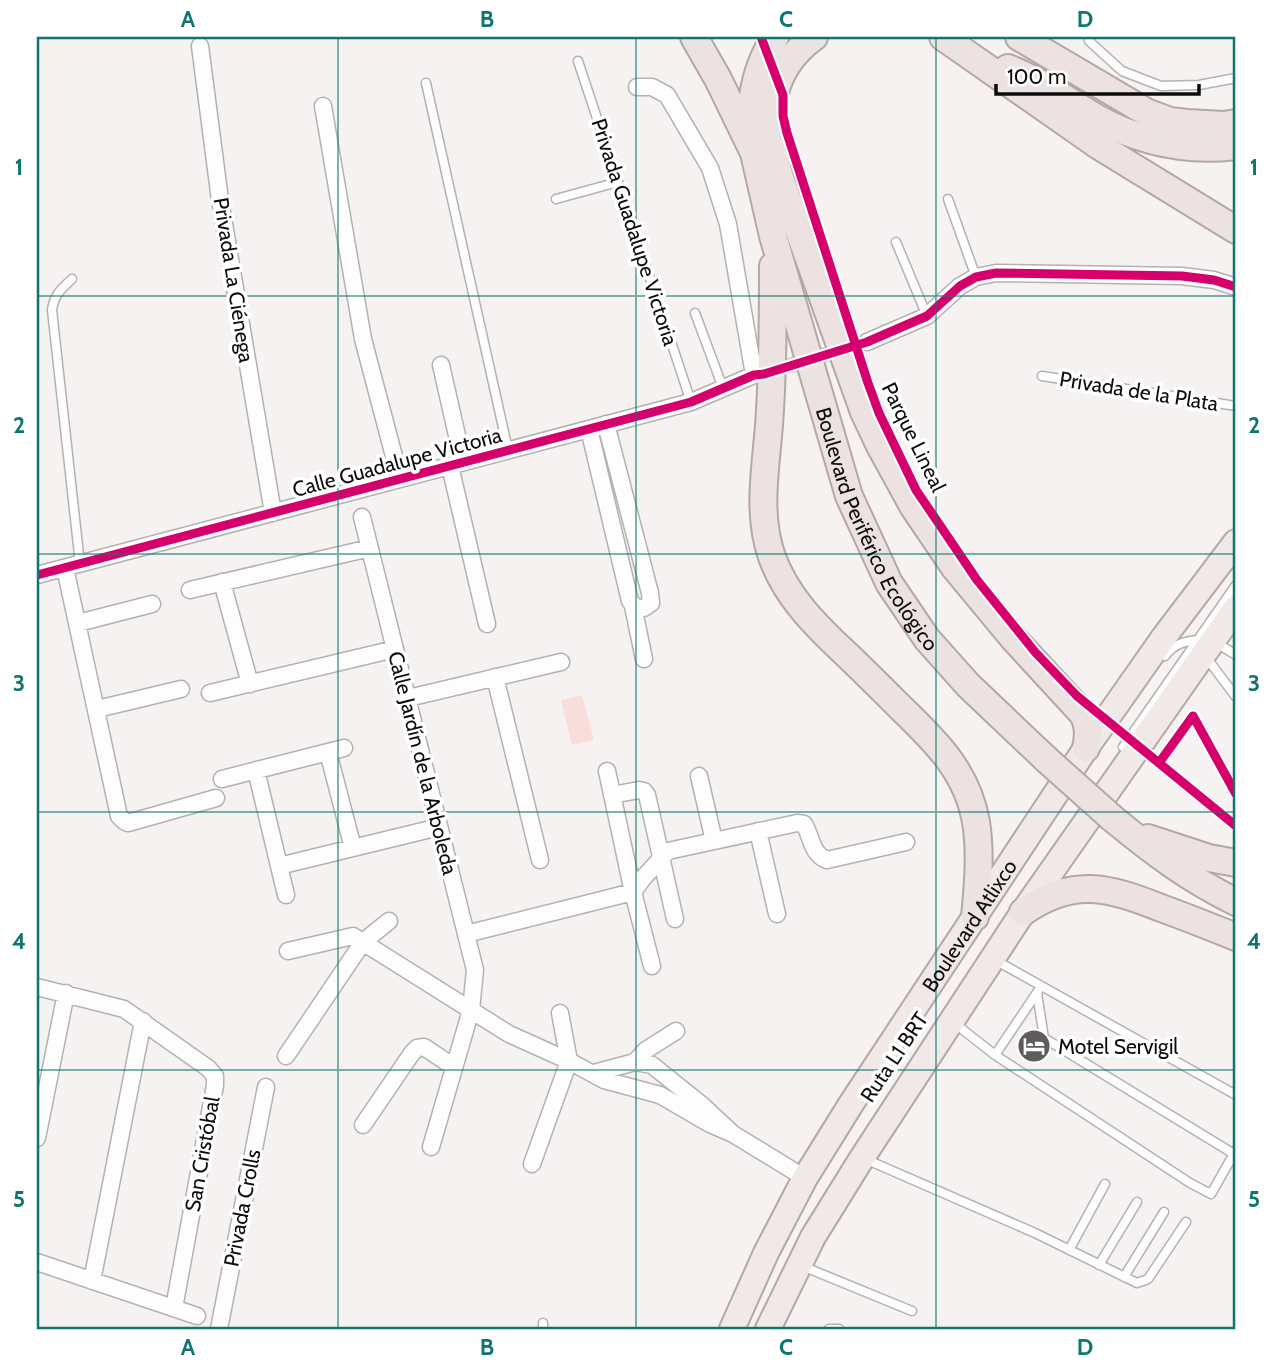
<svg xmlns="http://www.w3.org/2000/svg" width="1273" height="1366" viewBox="0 0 1273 1366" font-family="Cabin,sans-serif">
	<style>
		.green { fill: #f8ddda }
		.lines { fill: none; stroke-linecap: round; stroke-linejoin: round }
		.minor-tunnel { stroke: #d3d0d0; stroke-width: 16; stroke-dasharray: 16 8; stroke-linecap: butt }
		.service-casing { stroke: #b4b1b1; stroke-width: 11 }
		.minor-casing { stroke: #b4b1b1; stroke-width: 19 }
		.primary-casing { stroke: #b5a7a6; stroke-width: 28 }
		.trunk-casing { stroke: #b5a7a6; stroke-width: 30 }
		.service { stroke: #fefdfd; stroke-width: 8 }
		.minor { stroke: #fefdfd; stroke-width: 16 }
		.primary { stroke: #f0e9e8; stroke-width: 24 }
		.trunk { stroke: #ece2e2; stroke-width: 26 }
		.trunk-bridge-casing { stroke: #b5a7a6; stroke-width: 30; stroke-linecap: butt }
		.trunk-bridge { stroke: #ece2e2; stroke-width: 26 }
		.cycleway-casing { stroke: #fff; stroke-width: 13 }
		.cycleway { stroke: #d6006c; stroke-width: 9 }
		.grid { fill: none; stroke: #0f766e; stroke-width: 2; stroke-opacity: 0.55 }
		.labels { text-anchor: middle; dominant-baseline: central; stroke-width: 7; stroke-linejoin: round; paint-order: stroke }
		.street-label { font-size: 21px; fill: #0e0c0c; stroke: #fff }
		.poi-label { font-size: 21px; fill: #0e0c0c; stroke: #fff; text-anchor: start }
		.neatline { fill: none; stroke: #0f766e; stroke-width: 2.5 }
		.grid-label { font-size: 23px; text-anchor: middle; font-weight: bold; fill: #0f766e }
	</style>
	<rect width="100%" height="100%" fill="#f6f2f2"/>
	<path class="green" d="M582,695l12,45 -22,5 -11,-45z"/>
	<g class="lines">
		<path class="minor-tunnel" d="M766,373l101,-31"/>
		<defs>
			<path id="service" d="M1088,37l1,4 33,30 39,15 38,-1 37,-7
				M578,61l113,341
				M426,83l82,367
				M556,199l62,-17
				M948,199l28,78
				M896,242l31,74
				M72,279c-11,10 -18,16 -20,31l28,254
				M695,313l28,75
				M1042,376l194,30
				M1215,642l21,13
				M1165,656c9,-12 19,-15 34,-16
				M1206,657l30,40
				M1123,747l113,-162
				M995,960l241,135
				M1037,993l7,45 190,116
				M953,1022l42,33 195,128 21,11 25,-44
				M995,1055l43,-64
				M865,1159l170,74 102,50 11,-4 38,-57
				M1069,1250l36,-66
				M1099,1265l38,-63
				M802,1266l110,45
				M1124,1277l40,-65
				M543,1329v-6
				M829,1329h10"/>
			<path id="minor" d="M200,46l20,154 53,313
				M637,87h15l15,8 43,73 18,56 26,151
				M323,106l40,233 37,140
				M867,342l60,-26 33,-30 16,-9 20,-4 186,3 32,4 22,7
				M441,365l22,97
				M589,429l41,172 6,7h8l7,-5 -1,-10 -44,-169
				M450,466l37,158
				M362,517l113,453 -4,40 -40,137
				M65,568l54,248 5,5 4,2 88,-25
				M37,575l654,-173 63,-27 10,-1
				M222,582l28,102
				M190,590l180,-42
				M633,606l11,53
				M78,623l74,-19
				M495,677l45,183
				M210,693l185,-44
				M408,698l153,-36
				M97,709l84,-20
				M328,752l25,96
				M256,770l30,125
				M607,771l26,121 19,74
				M699,776l15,65
				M222,779l122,-31
				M612,795l27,-5 5,1 3,4 28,124
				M758,831l19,83
				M279,866l160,-39
				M466,934l167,-42 11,-15 24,-26 129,-28 7,1c8,13 7,30 23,36l79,-18
				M288,951l65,-15 156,98 60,27 35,19 56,15 50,29 23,10
				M37,987l87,22 84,59 7,8v9l-41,223
				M286,1056l77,-114 26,-21
				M635,1062l11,-12 30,-19
				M594,1073l41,-11 17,3 51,41 30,28 72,44
				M363,1125l49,-72 5,-5 7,-1 30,20
				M37,1138l29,-145
				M532,1164l37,-103 -9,-48
				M37,1262l160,54
				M92,1281l51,-260
				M219,1329l47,-242"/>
			<g id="primary">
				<path id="s1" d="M732,1329l34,-76 39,-75 46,-74 235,-356 78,-111 72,-95"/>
				<path d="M768,1329l45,-92 49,-79 161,-246 213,-304"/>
			</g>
			<g id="trunk">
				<path id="s2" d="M694,37l24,42 36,74 19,83 76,260 40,87 38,56 41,46 79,75"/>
				<path d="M814,37c-49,35 -49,89 -34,141l84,234 15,32 34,62 42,62 58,70 70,76c6,11 6,22 3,34"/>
				<path d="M943,37l156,109 137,84"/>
				<path d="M1019,37l127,75 24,9 17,2 36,2 13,-2"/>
				<path d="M1008,68c33,13 59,33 89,50 43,24 90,34 139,28"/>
				<path d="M753,142c-5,-37 2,-73 22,-105"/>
				<path d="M773,266c0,48 0,96 -3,143 -2,50 -15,100 2,148 14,39 43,68 73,96 18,17 36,35 53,52 36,35 69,65 78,117 5,31 2,64 -1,95"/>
				<path d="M1112,818c41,34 77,61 124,84"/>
				<path d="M1148,838l61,20 27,5"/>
				<path d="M1023,912c50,-35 85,-25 138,-4 25,9 50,19 75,29"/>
			</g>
		</defs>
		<use href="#service" class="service-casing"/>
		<use href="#minor" class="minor-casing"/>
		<use href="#primary" class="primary-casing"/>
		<use href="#trunk" class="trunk-casing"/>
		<use href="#service" class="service"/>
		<use href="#minor" class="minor"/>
		<use href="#primary" class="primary"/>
		<use href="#trunk" class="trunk"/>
		<defs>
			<path id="trunk-bridge" d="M1047,760l65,58"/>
		</defs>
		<use href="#trunk-bridge" class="trunk-bridge-casing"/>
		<use href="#trunk-bridge" class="trunk-bridge"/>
		<defs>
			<path id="cycleway" d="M761,37l22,58v21l4,17 81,250 11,30 37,77 61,90 58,72 42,44 159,130
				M37,575l654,-173 63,-27 10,-1 103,-32 60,-26 33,-30 16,-9 20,-4 186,3 32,4 22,7
				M1159,763l34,-47 43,78"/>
		</defs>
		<use href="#cycleway" class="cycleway-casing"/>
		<use href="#cycleway" class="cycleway"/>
	</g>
	<path class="grid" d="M338,37v1292M636,37v1292M936,37v1292M37,296h1199M37,554h1199M37,812h1199M37,1070h1199"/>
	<defs>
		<symbol id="hotel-disc" viewBox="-11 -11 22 22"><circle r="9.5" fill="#5f5c5c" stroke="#fff"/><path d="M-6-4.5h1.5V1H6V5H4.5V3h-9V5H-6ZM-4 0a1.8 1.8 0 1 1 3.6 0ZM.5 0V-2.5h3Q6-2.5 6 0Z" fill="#fff"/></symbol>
	</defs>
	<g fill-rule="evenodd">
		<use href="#hotel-disc" x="1015" y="1027" width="38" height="38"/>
	</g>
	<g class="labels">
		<g class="street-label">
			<text transform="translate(635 232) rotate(72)">Privada Guadalupe Victoria</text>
			<text transform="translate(234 280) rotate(81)">Privada La Ciénega</text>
			<text transform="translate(1139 391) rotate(9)">Privada de la Plata</text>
			<text transform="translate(914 437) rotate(64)">Parque Lineal</text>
			<text transform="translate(397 462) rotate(-15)">Calle Guadalupe Victoria</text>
			<text stroke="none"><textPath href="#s2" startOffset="528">Boulevard Periférico Ecológico</textPath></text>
			<text transform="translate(423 763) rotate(76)">Calle Jardín de la Arboleda</text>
			<text stroke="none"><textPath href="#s1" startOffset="469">Boulevard Atlixco</textPath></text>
			<text transform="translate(894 1057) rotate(-56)">Ruta L1 BRT</text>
			<text transform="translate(202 1154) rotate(-80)">San Cristóbal</text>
			<text transform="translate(242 1208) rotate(-79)">Privada Crolls</text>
		</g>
		<g class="poi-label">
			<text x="1058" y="1046">Motel Servigil</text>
		</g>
	</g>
	<rect width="1273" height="1366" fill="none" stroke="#ffffff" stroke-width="77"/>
	<path d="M996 84v10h203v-10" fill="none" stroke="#0e0c0c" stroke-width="3.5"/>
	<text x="1007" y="84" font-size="21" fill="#0e0c0c" stroke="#ffffff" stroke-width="5" paint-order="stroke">100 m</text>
	<rect x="38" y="38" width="1196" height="1290" class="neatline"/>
	<g class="grid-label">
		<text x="188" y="27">A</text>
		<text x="487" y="27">B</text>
		<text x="786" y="27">C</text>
		<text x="1085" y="27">D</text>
		<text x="19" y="175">1</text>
		<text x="1254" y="175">1</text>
		<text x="19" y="433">2</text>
		<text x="1254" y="433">2</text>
		<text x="19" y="691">3</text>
		<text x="1254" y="691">3</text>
		<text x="19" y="949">4</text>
		<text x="1254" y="949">4</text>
		<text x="19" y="1207">5</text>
		<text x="1254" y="1207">5</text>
		<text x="188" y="1355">A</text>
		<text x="487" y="1355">B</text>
		<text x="786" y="1355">C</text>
		<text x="1085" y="1355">D</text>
	</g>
</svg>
